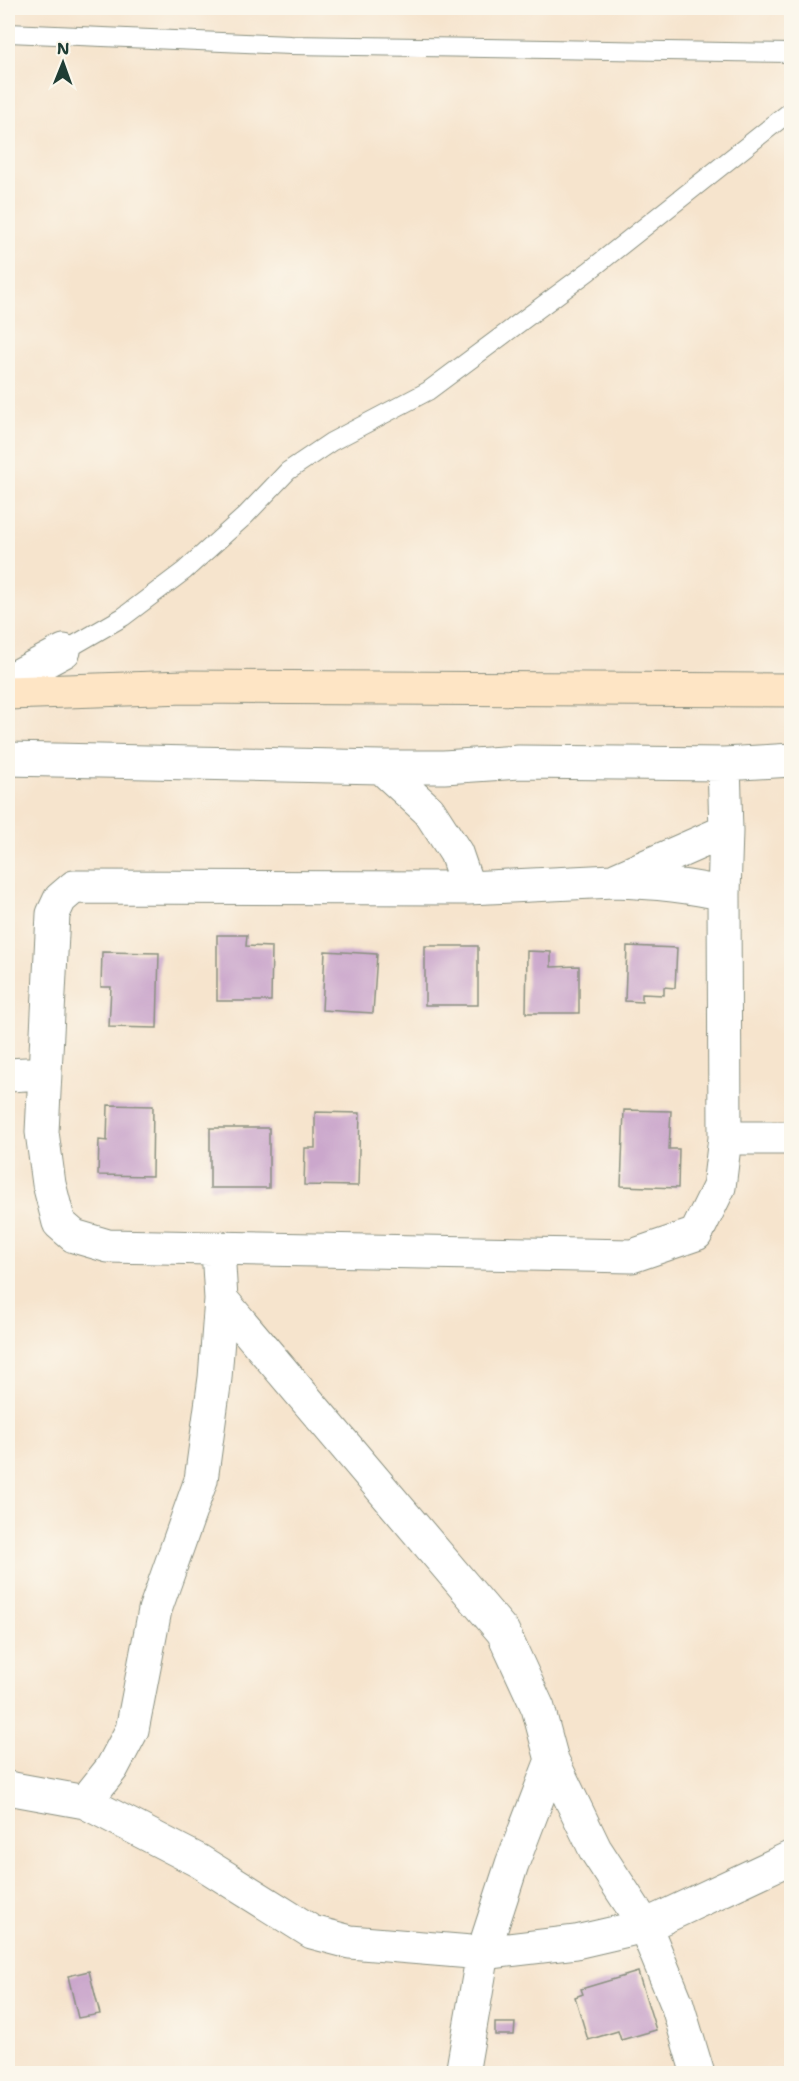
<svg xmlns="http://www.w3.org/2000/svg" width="799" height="2081" viewBox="0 0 799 2081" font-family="'Shantell Sans',sans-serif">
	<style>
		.building { fill: #cba7cc }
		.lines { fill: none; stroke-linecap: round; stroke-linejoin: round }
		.lane-casing { stroke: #8a9080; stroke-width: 20 }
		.street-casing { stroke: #8a9080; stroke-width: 35 }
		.secondary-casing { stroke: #8a9080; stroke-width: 35 }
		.lane { stroke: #fff; stroke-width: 18 }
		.street { stroke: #fff; stroke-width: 33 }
		.secondary { stroke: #fee5c5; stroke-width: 33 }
	</style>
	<rect width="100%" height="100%" fill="#fbf7ec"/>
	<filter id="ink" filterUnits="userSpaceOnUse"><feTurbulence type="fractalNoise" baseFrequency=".0167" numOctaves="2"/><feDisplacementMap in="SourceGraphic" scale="12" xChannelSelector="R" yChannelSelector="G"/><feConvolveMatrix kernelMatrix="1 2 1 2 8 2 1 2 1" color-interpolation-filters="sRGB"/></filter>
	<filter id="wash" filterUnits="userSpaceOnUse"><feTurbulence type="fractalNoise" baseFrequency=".008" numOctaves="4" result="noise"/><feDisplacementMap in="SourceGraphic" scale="24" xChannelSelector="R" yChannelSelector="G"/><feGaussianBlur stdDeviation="1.35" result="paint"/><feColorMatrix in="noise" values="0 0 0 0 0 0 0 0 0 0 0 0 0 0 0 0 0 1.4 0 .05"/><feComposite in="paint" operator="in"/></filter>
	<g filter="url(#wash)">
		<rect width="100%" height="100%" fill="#f6e4cd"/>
		<g id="blocks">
			<path class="building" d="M217,935h30l-1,11 26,1 -1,54h-54z
				M425,946h53v59h-53z
				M627,946l50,2 -2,40 -11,-1v8l-22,-1v8l-17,-1z
				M325,951l52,3 -4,59 -51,-3z
				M527,951l24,1v15l28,-1v47h-53z
				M102,952l57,1 -2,75 -48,-1 2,-40h-10z
				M108,1105l45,1 -1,70 -54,-1 1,-35 8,1z
				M624,1110l47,1 -2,38h10l-1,39 -57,-2z
				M315,1112l45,1 -2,73 -54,-1 1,-37h10z
				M210,1128h59v60h-59z
				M89,1971l11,43 -22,4 -10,-42z
				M638,1972l18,58 -35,10 -3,-9 -30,9 -13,-43 8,-3 -2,-5z
				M495,2023h20l-1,12h-19z"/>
		</g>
	</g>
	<g filter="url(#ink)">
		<use href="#blocks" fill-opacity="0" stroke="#8a9080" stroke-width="1.5"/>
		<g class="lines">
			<defs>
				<path id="lane" d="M8,33l283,12 501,8
					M64,651l59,-34 61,-46 61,-55 43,-45 43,-29 97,-51 161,-120 203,-161"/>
				<path id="street" d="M8,681l56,-30
					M8,759l373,8h63l75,-5 205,2 68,-4
					M381,767l48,44 27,42 12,35
					M617,879l109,-48 -2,-67
					M613,881c37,1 74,4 111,13l1,244 -6,49 -23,47 -64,22 -524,-10 -34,-10 -15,-13 -10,-39 -7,-52 11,-218 7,-15 14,-12 394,1z
					M724,894l2,-63
					M8,1075l37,-2
					M725,1138h67
					M221,1299l282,333 35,76 14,52 43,89 50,77 32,78 21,70
					M8,1788l77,14 114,59 113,71 38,10 133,11 93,-11 69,-16 147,-69
					M85,1802l27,-34 20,-38 23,-120 46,-130 14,-102 6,-79 -3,-50
					M462,2074l21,-121 29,-89 40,-104"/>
				<path id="secondary" d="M8,693l177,-6 607,3"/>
			</defs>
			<use href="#lane" class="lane-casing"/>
			<use href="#street" class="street-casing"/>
			<use href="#secondary" class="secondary-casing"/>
			<use href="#lane" class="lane"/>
			<use href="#street" class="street"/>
			<use href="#secondary" class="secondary"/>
		</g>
	</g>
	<rect width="799" height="2081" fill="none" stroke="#fbf7ec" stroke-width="30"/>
	<g transform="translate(63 63) rotate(1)" stroke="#fbf7ec" stroke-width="4.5" paint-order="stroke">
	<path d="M0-4.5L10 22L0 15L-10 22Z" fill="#1f3d34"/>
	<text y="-9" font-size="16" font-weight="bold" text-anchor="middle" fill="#1f3d34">N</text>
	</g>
</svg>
